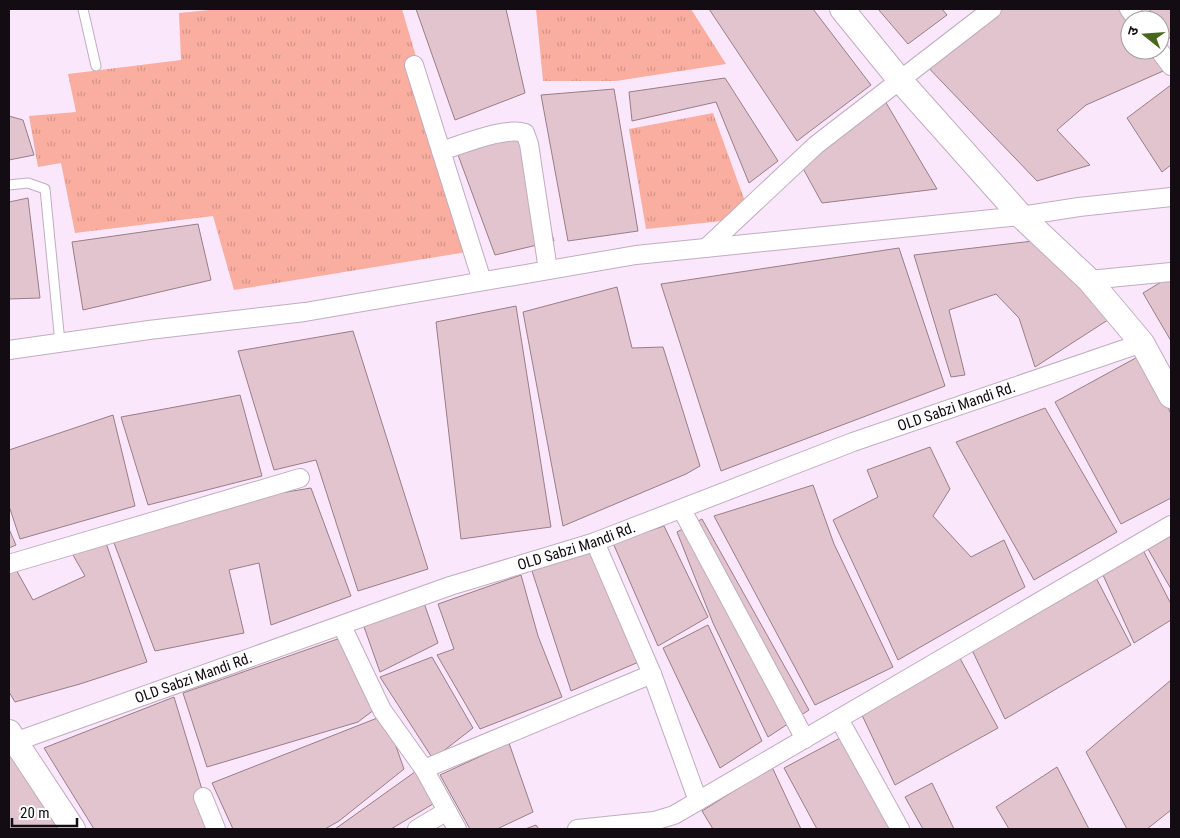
<svg xmlns="http://www.w3.org/2000/svg" width="1180" height="838" viewBox="0 0 1180 838" font-family="'Roboto Condensed','Noto Sans Devanagari',sans-serif">
	<style>
		.grass { fill: url(#grass-tufts) }
		.building { fill: #e1c4cd; stroke: #997e86 }
		.lines { fill: none; stroke-linecap: round; stroke-linejoin: round }
		.lane-casing { stroke: #c0adc1; stroke-width: 11 }
		.street-casing { stroke: #c0adc1; stroke-width: 20 }
		.secondary-casing { stroke: #c0adc1; stroke-width: 26 }
		.lane { stroke: #fff; stroke-width: 9 }
		.street { stroke: #fff; stroke-width: 18 }
		.secondary { stroke: #fff; stroke-width: 24 }
		.labels { text-anchor: middle; dominant-baseline: central; stroke-width: 4.5; stroke-linejoin: round; paint-order: stroke }
		.street-label { font-size: 15px; fill: #130c13; stroke: #fff }
	</style>
	<defs>
		<pattern id="grass-tufts" width="24" height="20" patternUnits="userSpaceOnUse" patternTransform="scale(1.25)"><rect width="24" height="20" fill="#faaea0"/><path d="M3 7l-1-3M5 7V3M7 7l1-3M15 17l-1-3M17 17v-4M19 17l1-3" fill="none" stroke="#d59489"/></pattern>
	</defs>
	<rect width="100%" height="100%" fill="#fbe7fc"/>
	<path class="grass" d="M219,9h183l71,242 -239,39 -21,-74 -138,17 -14,-70 -23,4 -9,-51 47,-4 -8,-38 113,-14 -2,-47z
		M536,9h155l35,55 -110,17h-73z
		M713,113l38,105 -105,11 -17,-100z"/>
	<path class="building" d="M416,9h90l19,84 -70,27z
		M709,9h104l58,76 -74,56z
		M878,9h64l5,6 -39,29z
		M994,9h135l1,41h27l13,18 -84,37 -29,25 33,35 -53,16 -116,-121z
		M1149,9h22v31l-11,-15v-5h-3z
		M725,78l53,83 -29,22 -33,-81 -84,19 -3,-29z
		M1171,85v80l-9,7 -35,-54z
		M614,89l24,142 -70,10 -27,-146z
		M885,101l52,88 -115,14 -22,-40z
		M9,116l14,4 11,35 -25,5z
		M521,129l33,112 -59,14 -41,-111z
		M28,198l12,100 -31,1v-97z
		M198,224l13,56 -128,30 -11,-68z
		M1033,241l81,75 -79,51 -16,-49 -23,-24 -47,16 16,65 -14,2 -37,-122z
		M899,248l46,138 -224,85 -60,-187z
		M1171,276v65l-28,-48z
		M617,287l15,61 31,-1 37,119 -14,8 -123,52 -40,-214z
		M516,306l35,221 -90,12 -25,-217z
		M353,331l75,238 -70,22 -42,-131 -42,10 -36,-119z
		M1143,354l28,60v84l-50,26 -66,-122z
		M240,395l22,81 -114,29 -27,-88z
		M1045,408l72,124 -83,48 -78,-138z
		M113,415l22,91 -115,33 -11,-33v-56z
		M930,447l20,42 -17,27 38,41 33,-17 21,47 -127,73 -65,-140 45,-23 -11,-27z
		M813,485l21,59 59,123 -78,38 -101,-189z
		M311,488l40,108 -80,29 -12,-62 -30,7 15,63 -89,18 -44,-116 145,-38z
		M702,519l107,191 -41,27 -55,-114 -36,-91z
		M664,526l44,91 -50,29 -45,-103z
		M9,529l7,16 -7,3z
		M1171,536v53l-23,-40z
		M106,543l41,119 -67,22 -65,18 -6,-10v-123l5,-3 19,34 52,-24 -16,-28z
		M593,550l48,111 -70,30 -39,-120z
		M1143,550l28,54v16l-37,23 -31,-68z
		M1093,572l38,73 -126,74 -33,-69z
		M521,575l17,61 24,61 -82,32 -43,-74 17,-6 -16,-45z
		M424,603l14,40 -58,29 -17,-48z
		M708,625l54,116 -42,27 -57,-120z
		M349,635l30,71 -21,16 -151,45 -24,-74z
		M956,651l42,77 -103,57 -34,-72z
		M432,657l41,71 -40,31 -53,-82z
		M1171,680v130l-24,19h-20l-41,-77z
		M174,697l40,132h-120l-50,-81z
		M385,715l19,54 -65,52 -14,8h-92l-21,-46z
		M855,730l51,99h-89l-33,-61z
		M509,743l24,69 -36,17h-27l-30,-54z
		M15,756l46,73h-52v-72z
		M772,767l29,62h-88l-11,-18z
		M1057,767l32,62h-80l-13,-22z
		M419,769l19,32 -47,28h-56z
		M932,783l22,46h-31l-18,-32z
		M536,825l3,4h-14z"/>
	<g class="lines">
		<defs>
			<path id="lane" d="M83,9l13,57
				M9,185l19,-2 17,6 15,154"/>
			<g id="street">
				<path d="M1129,9l8,11"/>
				<path d="M1159,50l12,16"/>
				<path d="M414,65l68,216"/>
				<path d="M441,151c20,-6 65,-25 84,-18l4,11 19,126"/>
				<path d="M706,248l110,-103 176,-136"/>
				<path d="M1089,280l82,-8"/>
				<path d="M9,350l140,-20 156,-18 331,-57 385,-39 58,-9 92,-10"/>
				<path d="M682,510l123,229"/>
				<path d="M9,564l291,-86"/>
				<path d="M342,626l40,84 42,59"/>
				<path d="M652,674l46,127"/>
				<path d="M839,719l61,110"/>
				<path id="s1" d="M9,744l441,-158 145,-44 258,-100 289,-99"/>
				<path d="M203,797l13,32"/>
				<path d="M417,829l30,-18"/>
				<path d="M457,829l-33,-60 228,-95 -57,-132"/>
				<path d="M577,829l77,-8 20,-6 497,-290"/>
			</g>
			<path id="secondary" d="M842,9l57,70 122,137 68,64 53,63 29,53
				M9,732l64,97"/>
		</defs>
		<use href="#lane" class="lane-casing"/>
		<use href="#street" class="street-casing"/>
		<use href="#secondary" class="secondary-casing"/>
		<use href="#lane" class="lane"/>
		<use href="#street" class="street"/>
		<use href="#secondary" class="secondary"/>
	</g>
	<g class="labels">
		<g class="street-label">
			<text stroke="none"><textPath href="#s1" startOffset="1006">OLD Sabzi Mandi Rd.</textPath></text>
			<text stroke="none"><textPath href="#s1" startOffset="601">OLD Sabzi Mandi Rd.</textPath></text>
			<text stroke="none"><textPath href="#s1" startOffset="196">OLD Sabzi Mandi Rd.</textPath></text>
		</g>
	</g>
	<rect width="1180" height="838" fill="none" stroke="#130c13" stroke-width="20"/>
	<g transform="translate(1145 35) rotate(287)"><circle r="24" fill="#ffffff" stroke="#a19ea1"/>
	<path d="M0-4L9 19L0 12L-9 19Z" fill="#47671d"/>
	<text y="-8" font-size="14" font-weight="bold" text-anchor="middle" fill="#130c13">उ</text>
	</g>
	<path d="M12 818v8h65v-8" fill="none" stroke="#130c13" stroke-width="2.5"/>
	<text x="20" y="818" font-size="15" fill="#130c13" stroke="#ffffff" stroke-width="4" paint-order="stroke">20 m</text>
</svg>
